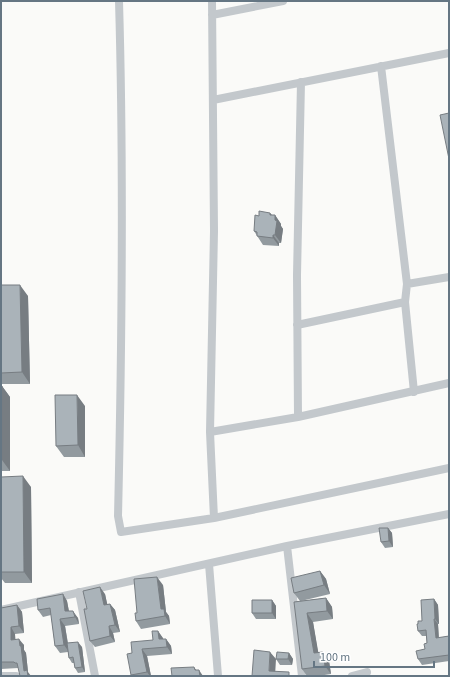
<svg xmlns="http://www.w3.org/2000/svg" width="450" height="677" viewBox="0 0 450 677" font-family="'Source Sans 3',sans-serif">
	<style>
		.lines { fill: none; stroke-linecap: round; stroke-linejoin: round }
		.minor { stroke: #c3c8cc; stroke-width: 8 }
		.wall { fill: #929a9f }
		.shaded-wall { fill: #777d82 }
		.building { fill: #aab3b9; stroke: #777d82 }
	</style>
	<rect width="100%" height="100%" fill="#fafaf8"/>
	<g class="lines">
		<path class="minor" d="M119,1c5,172 3,344 -1,515l3,16 93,-14 235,-50
			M212,1l2,230 -4,201 88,-15 151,-34
			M212,15l71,-14
			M213,100l236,-47
			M407,284l42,-7
			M405,302l9,90
			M297,325l108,-23 2,-18 -26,-218
			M298,417l-1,-142 4,-193
			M210,432l4,86
			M287,546l15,130
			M209,564l9,112
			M79,592l16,84
			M1,610l286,-64 162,-32
			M1,676h15
			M352,676l15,-4"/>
	</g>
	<path class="wall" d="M270,213l2,2h3l6,9v2l2,3 -2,14h-2v3l-16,-1 -9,-14 5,-15z
		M1,285l27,11 2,88h-29z
		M1,386h1l8,11v74h-9z
		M85,406v51h-21l-8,-11z
		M1,477l30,10 1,96h-27l-4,-5z
		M388,528l4,5 1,14 -8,1 -4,-6z
		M320,571l6,8 4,15 -29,7 25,-3 6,9 1,12 -20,3 5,31 5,-1 6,9 2,13 -13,2h-11l-5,-7 -2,-68 -6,-8z
		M163,585l3,27 3,4 1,8 -29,5 -5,-8 1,-8z
		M63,594l4,7 2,10 9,7 1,6 -14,2 3,17 14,4 3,25 -7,1 -3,-5 -1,-5h-2l-3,-5 -1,-6 -8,1 -5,-7 -4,-31 -8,2 -5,-7z
		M105,594l2,10h3l5,6 5,22 -7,1 2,9 -20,5 -5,-6 -3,-32z
		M434,599l4,6 1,19h-1l1,14 10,-2v25l-27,4 -4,-6 7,-10 2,-6 -1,-7h-4l-4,-5v-7l4,-3z
		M272,600l4,6v13h-20l-4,-6z
		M17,605l5,7 2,21 -9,1v5l9,6v5l2,3 2,19 -10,-4 -17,1v-61z
		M158,631l5,8h3l5,7 1,8 -25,2 4,20h-19l-1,-1 1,-22 21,-13z
		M289,653l4,6 -1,6h-12l-4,-6z"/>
	<path class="shaded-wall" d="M270,213l5,6v-4l6,9v2l2,3 -2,14 -6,-8 -5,-20z
		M273,235l6,8v3l-6,-8z
		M20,285l8,11 2,88 -8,-12z
		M2,386l8,11v74l-8,-11z
		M77,395l8,11v51l-7,-12z
		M23,476l8,11 1,96 -8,-11z
		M388,528l4,5 1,14 -4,-6z
		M320,571l6,8 4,15 -6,-9z
		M157,577l6,8 3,27 3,4 1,8 -5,-8 -4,-7z
		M100,587l5,7 4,18 -5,-7z
		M63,594l4,7 3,17 -5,-7z
		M326,598l6,9 1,12 -6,-8z
		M434,599l4,6 1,19 -4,-5z
		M272,600l4,6v13l-4,-6z
		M110,604l5,6 5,22 -5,-7z
		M17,605l5,7 2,21 -5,-7z
		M73,611l5,7 1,6 -4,-7z
		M307,613l6,9 7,40 -6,-9z
		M60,619l5,7 4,26 -5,-7z
		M434,619l4,5 1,20 -3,-6z
		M109,626l4,7 2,9 -5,-6z
		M11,627l4,7 1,12 -5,-6z
		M158,631l5,7 1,8 -5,-7z
		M19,639l5,6v5l2,3 2,19 3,4h-3l-4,-5z
		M166,639l5,7 1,8 -5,-7z
		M78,642l4,5 3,25 -3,-5z
		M142,649l5,7 4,20h-1l-3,-4z
		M270,652l6,7 -1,17 -6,-5z
		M323,652l6,9 2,13 -6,-8z
		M289,653l4,6 -1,6 -4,-6z
		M194,667l5,7v-4l4,6h-4l-4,-6z"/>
	<path class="building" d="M449,113v46l-9,-44z
		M259,211l11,2v2h5v5l2,1 -2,14h-2v3l-16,-2v-4l-3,-1 1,-16 4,1z
		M1,285h19l2,87 -21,1z
		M1,386h1v74h-1z
		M55,395h22l1,50 -22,1z
		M23,476l1,96h-23v-95z
		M379,528h9l1,13 -8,1z
		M320,571l4,14 -30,8 -3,-15z
		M157,577l4,32h3l1,7 -29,5 -1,-8h2l-3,-34z
		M100,587l4,18 6,-1 5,21 -6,1 1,10 -20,5 -6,-32h3l-4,-18z
		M63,594l2,17h8l2,6 -15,2 4,26 -9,1 -5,-38 -12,2 -1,-11z
		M326,598l1,13 -20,2 7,40 9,-1 2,14 -23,3 -8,-67z
		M434,599l1,20h-1l2,19 13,-2v19l-31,4 -2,-8 9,-2 -1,-5 3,-1 -1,-13 -8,1 -1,-7h1v-3h4l-1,-21z
		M252,600h20v13h-20z
		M17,605l2,21 -8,1v13l8,-1 1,7h1l3,25 3,-1 1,6h-8l-3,-13h-2l-1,-1h-13v-54z
		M152,631h6l1,8h7l1,8 -25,2 5,23 -16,3 -4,-21 5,-1 -1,-11 22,-2z
		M78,642l4,25 -7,1 -2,-11 -4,1 -2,-15z
		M254,650l16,2 -1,19 20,1v4h-37z
		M277,652l12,1 -1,6h-12z
		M194,667l1,3h4l1,6h-28l-1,-8z"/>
	<rect width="450" height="677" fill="none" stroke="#657683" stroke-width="4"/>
	<path d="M314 661v6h120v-6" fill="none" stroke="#657683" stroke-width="2"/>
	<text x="320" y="661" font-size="12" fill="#657683" stroke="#ffffff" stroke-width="3" paint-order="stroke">100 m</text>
</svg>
